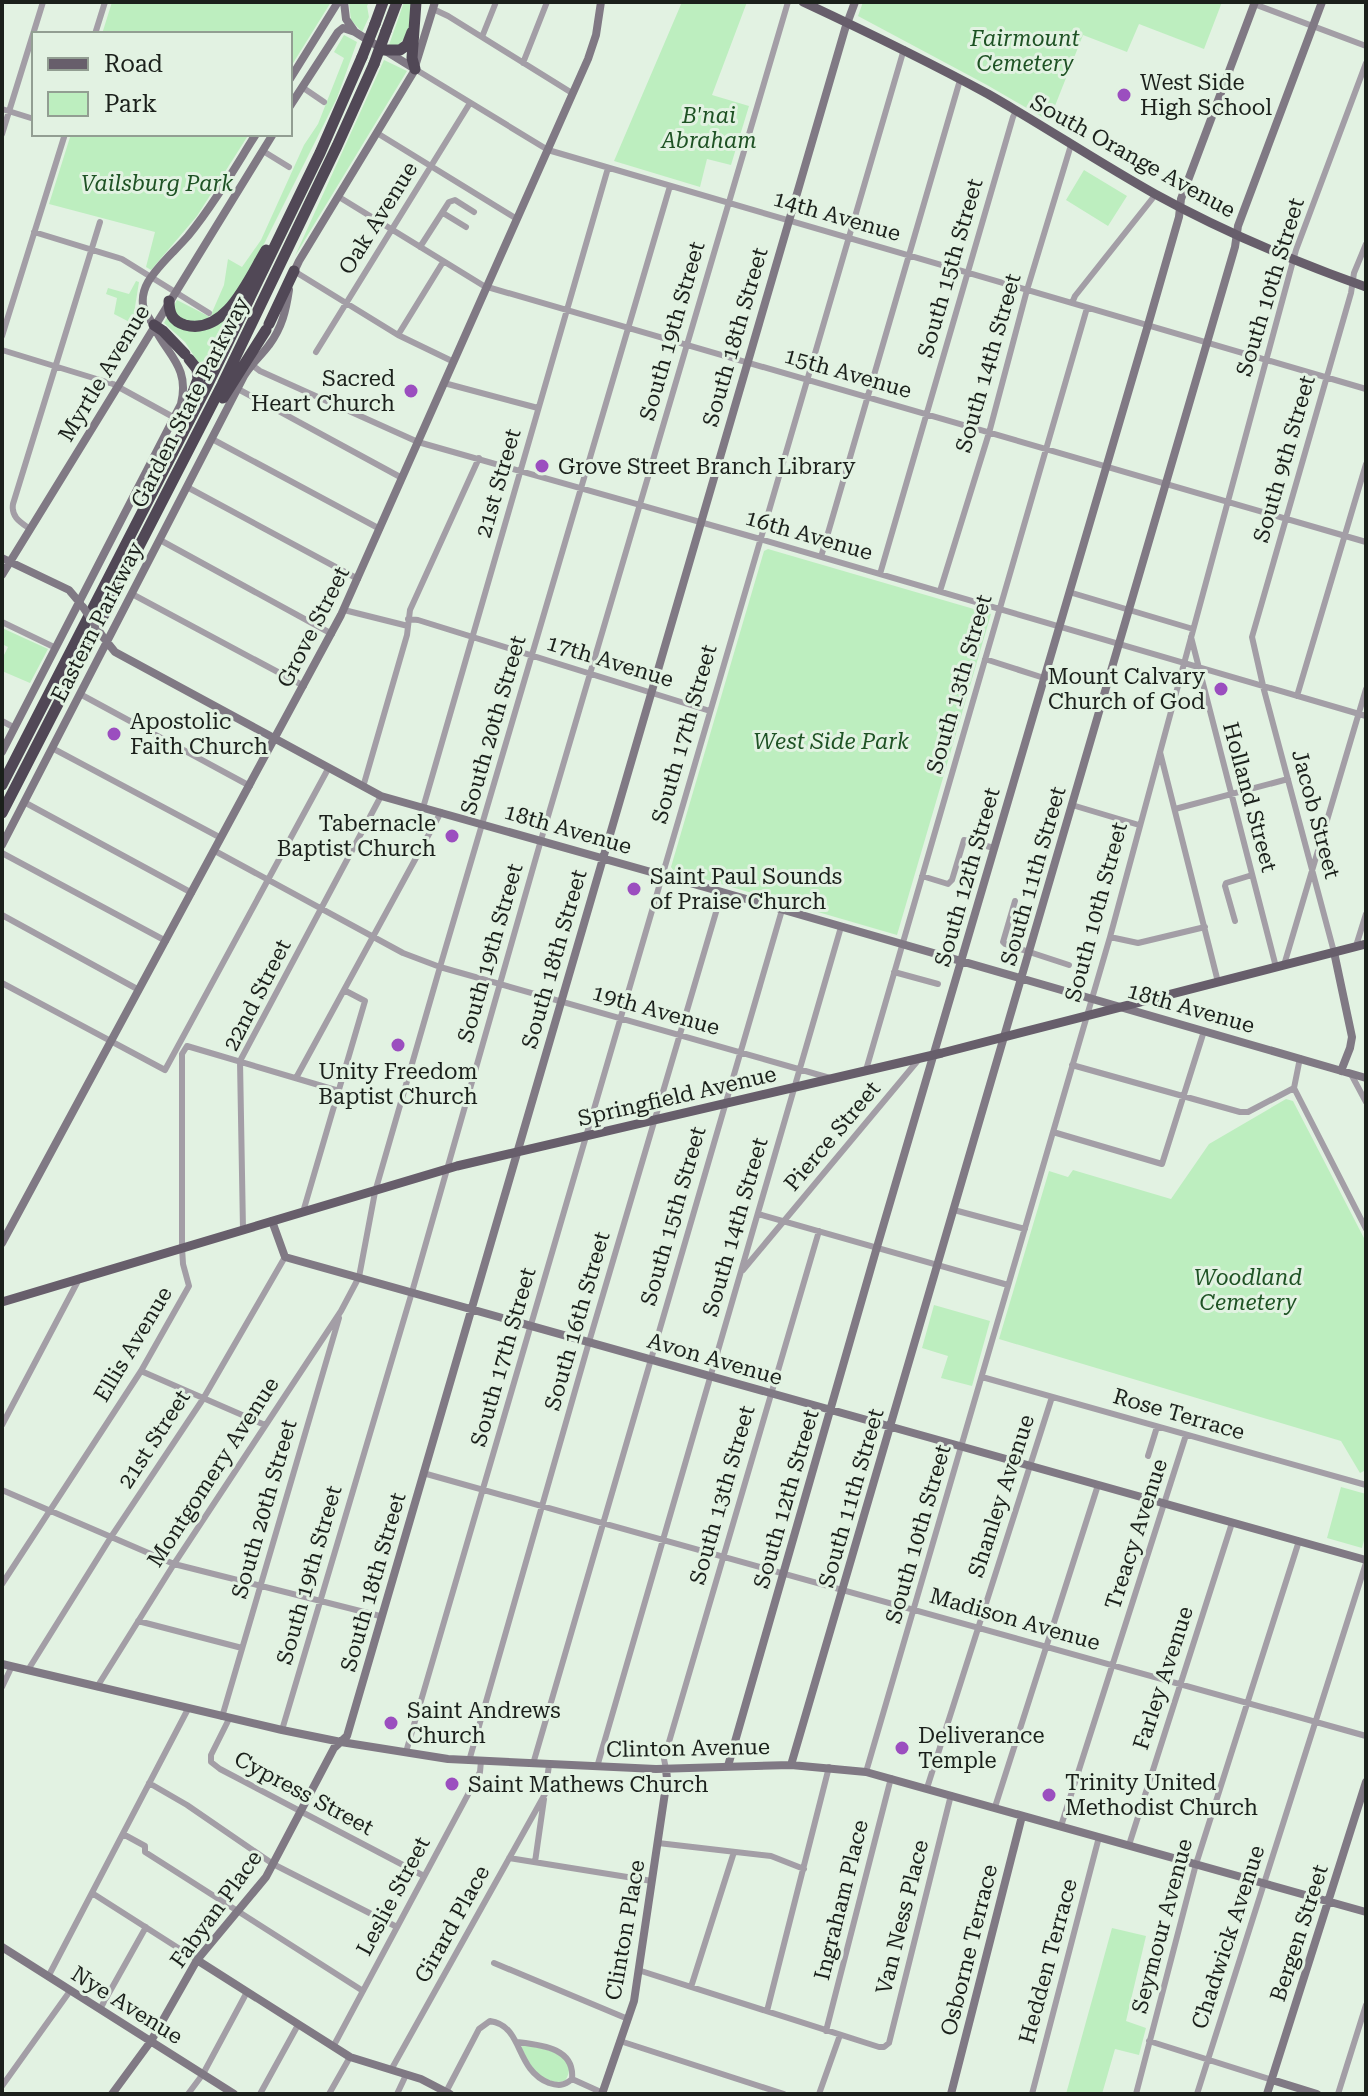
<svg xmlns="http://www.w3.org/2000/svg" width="1368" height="2096" viewBox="0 0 1368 2096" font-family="'Roboto Serif',serif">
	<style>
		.green { fill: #bdeebf }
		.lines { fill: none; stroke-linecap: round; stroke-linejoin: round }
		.street { stroke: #a39ea6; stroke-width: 6 }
		.secondary { stroke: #807984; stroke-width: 8 }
		.primary { stroke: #675e6b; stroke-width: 9 }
		.highway { stroke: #514856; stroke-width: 11 }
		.secondary-bridge { stroke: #807984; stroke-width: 8 }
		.highway-bridge { stroke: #514856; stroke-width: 11 }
		.poi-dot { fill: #9b4ebf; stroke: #e2f2e2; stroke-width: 3 }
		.labels { text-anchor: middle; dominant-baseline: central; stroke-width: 6; stroke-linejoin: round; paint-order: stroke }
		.park-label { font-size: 22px; font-style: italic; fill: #1e5224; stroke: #e2f2e2 }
		.poi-label { font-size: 22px; fill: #1b201b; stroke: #e2f2e2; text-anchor: start }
		.street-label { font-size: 22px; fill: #1b201b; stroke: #e2f2e2 }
	</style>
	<rect width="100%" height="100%" fill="#e2f2e2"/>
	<path class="green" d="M112,2h219l-41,66v-34h-188z
		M349,2h20l-2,4 2,11 -7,15 -11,-12z
		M404,2h9c-1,17 -4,34 -16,45l-8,-2z
		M682,2h65l-35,93 37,11 -18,59 -24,-6 -7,28 -86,-26z
		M863,2h359l-18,47 -65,-25 -12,28 -44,-17 -34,86 -62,-36 -129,-69z
		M344,35l13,7 -20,56 -92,184 -16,23v20l-24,48 -20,-31 -21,-19 13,-23 33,17 14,-32 4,-26 14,8 19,-27 43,-95 14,-21 26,-66 -10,-6z
		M384,60l23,11 -112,185z
		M71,134h178l-52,82 -46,54 -5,-3 9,-35 -106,-28z
		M1084,170l43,26 -19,30 -42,-26z
		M136,281l3,1 -4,25 6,21 -27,-14 3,-16 -11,-4 2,-6 21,6z
		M768,549l223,65 -94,321 -224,-65 -2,-3 93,-316z
		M2,628l46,21 -18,34 -28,-12v-12l6,-12 -6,-3z
		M1286,1099l7,2 73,141v228l-6,3 -19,-32 -342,-102 50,-168 19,6 5,-7 98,29 38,-55z
		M934,1305l56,16 -18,65 -31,-8 7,-22 -26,-8z
		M1341,1487l25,7v39l-4,15 -35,-10z
		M1112,1928l34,8 -20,85 20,7 -7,27 -24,-6 -13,45h-36z
		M524,2045c17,3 58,9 41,36 -25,6 -35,-15 -44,-34z"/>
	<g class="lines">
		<path class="street" d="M1254,4l112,42
			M433,9l15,7 124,77
			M95,34l10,-32
			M482,37l14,-35
			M523,63l24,-61
			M415,69l133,81 818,239
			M302,87l22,15
			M2,109l32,10
			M377,133l140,86
			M2,134l41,-132
			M263,151l26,16
			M339,197l145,89 882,256
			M443,213l23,14
			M34,232l88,27 87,54
			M420,247l29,-45 6,-2 19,12
			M294,271l104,64 56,27
			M1072,303l3,-7 81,-102
			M398,335l45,-73
			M2,336l63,-202
			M2,350l111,34 62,34
			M316,352l154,-249
			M252,365l8,6 158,71 342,97 606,177
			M444,383l94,25
			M238,389l164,89
			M212,439l168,90
			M187,487l171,92
			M30,529c-10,-7 -19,-12 -17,-25l87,-282
			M160,540l172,94
			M821,557l139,-477
			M880,574l133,-457 3,-6
			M940,591l49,-158 38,-143 44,-145
			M1069,592l124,37
			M132,594l172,92
			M344,610l64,16
			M408,619l10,1 292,91
			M2,622l54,26
			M1191,637l85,330
			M985,659l59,19
			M80,694l170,92
			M1297,696l69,-232
			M2,721l13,7
			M52,748l169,90
			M1160,752l58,230
			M363,787l44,-152 3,-25 69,-152
			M24,802l168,91
			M1072,805l67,20
			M423,808l185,-640
			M1175,809l113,-30
			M215,851l188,102 37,14 390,111
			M2,853l164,88
			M922,876l26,8 4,-4 12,-40 30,8
			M1015,901l-12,41 2,2 64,21
			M2,915l137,75
			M1235,921l-10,-35 1,-3 26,-8
			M1110,937l28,6 67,-16
			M1356,946l10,-32
			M1334,952l-70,-262 -12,-53 99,-344 3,-20 12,-29
			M1284,965l82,-276
			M894,972l44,12
			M2,983l163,87 163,-301
			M1300,1058l-6,30 72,141
			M1072,1065l168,47h8l46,-24
			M866,1070l221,-762
			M1351,1074l15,28
			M296,1078l145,-266
			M1053,1132l109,32 42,-133
			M954,1210l71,19
			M303,1212l62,-211 -21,-11
			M758,1214l250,71
			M243,1230l-3,-169 141,-265
			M743,1270l177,-212
			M141,1371l124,54
			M982,1377l384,108
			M2,1425l77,-146
			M1148,1456l9,-29
			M423,1473l943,263
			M2,1490l172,74 206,52
			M2,1584l139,-213 48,-85 -6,-22 -1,-16v-194l5,-8 152,45
			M138,1621l104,27
			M28,1670l83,-133 92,-138 82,-142
			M2,1687l10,-21
			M97,1687l77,-123 167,-253 18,-34 16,-85 65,-225 230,-781
			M222,1717l117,-399
			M229,1719l-18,36v7l9,7 204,107
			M282,1730l130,-438 129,-452 247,-838
			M406,1752l498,-1703
			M469,1761l120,-419 133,-450
			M533,1764l249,-854
			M597,1767l244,-840
			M666,1769l-2,-10 155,-528
			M866,1772l244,-835 186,-687 70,-187
			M149,1783l38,22 86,59 124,63
			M927,1788l125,-391
			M995,1807l103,-322
			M1061,1826l125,-391
			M123,1834l22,12v6l218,139
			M658,1843l113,13 33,13
			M1129,1845l103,-322
			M509,1858l143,23
			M535,1862l9,-63
			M92,1893l105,67
			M494,1963l134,56
			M638,1970l241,77h5l5,-4 62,-248
			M48,1977l140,-268
			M691,1987l43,-135
			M100,2009l46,-82
			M767,2011l62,-244
			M826,2031l65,-253
			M620,2041l164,53
			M1149,2041l123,39
			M517,2042c25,3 58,6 55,37
			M333,2047l147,-275 1,-11
			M391,2070l154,-276 4,-29
			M572,2079l31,14
			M2,2086l68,-95
			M446,2092l33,-63 11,-8c34,5 24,48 59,62 9,3 15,3 23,-4
			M188,2094l15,-20 44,-82
			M260,2094l38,-69
			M329,2094l21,-37
			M397,2094l9,-19
			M819,2094l21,-59
			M1032,2094l67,-257
			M1136,2094l60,-230 103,-323
			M1197,2094l169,-531
			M1338,2094l28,-89"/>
		<path class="secondary" d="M344,2l2,17 9,13 60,37
			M290,79l48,-77
			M290,106l48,-74 5,-4 12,4
			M292,276l7,-15 114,-188 22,-71
			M2,558l67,32 11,13
			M2,575l271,-441
			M103,637l12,15 266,144 341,96 644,186
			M2,752l179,-348c9,-37 -13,-48 -27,-77 -3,-8 -9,-13 -11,-22 -1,-8 1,-16 5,-23 10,-17 27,-31 40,-46 26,-32 46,-67 68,-102
			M2,845l242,-469c7,-12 17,-20 25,-31 13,-17 17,-35 20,-55
			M1334,952l18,85 -2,11 -9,23
			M272,1221l13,36 1081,303
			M2,1243l339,-628 247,-556 8,-24 5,-33
			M2,1664l280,66 59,12 107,17 208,10 135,-4 75,7 500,140
			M791,1765l444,-1518 3,-21 84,-224
			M728,1766l149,-519 271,-922 31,-108 2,-18 74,-197
			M2,1947l232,147
			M197,1960l153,97 71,22 29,15
			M1272,2080l45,14
			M112,2094l39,-53 46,-81 69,-83 68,-129 13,-12 498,-1707 10,-27
			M602,2094l32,-93 33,-222 -1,-10
			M951,2094l71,-278
			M1267,2094l99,-312"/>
		<path class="primary" d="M803,2c62,29 124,59 185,92 56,32 110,68 167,100 67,37 138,67 211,93
			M2,1302l455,-136 485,-113 424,-109"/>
		<path class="highway" d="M375,24l8,-22
			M386,31l11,-29
			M384,50h16l7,-5 5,-13
			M415,69l-3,-11 4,-56
			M169,301c0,12 3,20 16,24 41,11 64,-47 81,-75
			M269,324l25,-53
			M154,325l9,6 22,23
			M223,398l43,-68
			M181,424l17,-45 -1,-10 -8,-10
			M2,785l203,-395 115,-237 42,-96
			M2,813l220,-428 115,-239 37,-82"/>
		<path class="secondary-bridge" d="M83,607l20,30"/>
		<path class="highway-bridge" d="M362,57l13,-33
			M374,64l12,-33"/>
	</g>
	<g class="poi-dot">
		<circle cx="1124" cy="95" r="8"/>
		<circle cx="411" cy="391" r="8"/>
		<circle cx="542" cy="466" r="8"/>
		<circle cx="1221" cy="689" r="8"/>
		<circle cx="114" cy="734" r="8"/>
		<circle cx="452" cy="836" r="8"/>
		<circle cx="634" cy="889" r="8"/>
		<circle cx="398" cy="1045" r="8"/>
		<circle cx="391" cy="1723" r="8"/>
		<circle cx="902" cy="1748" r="8"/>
		<circle cx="452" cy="1784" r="8"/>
		<circle cx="1049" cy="1795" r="8"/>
	</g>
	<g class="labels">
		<g class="park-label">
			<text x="1025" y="38">Fairmount<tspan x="1025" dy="25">Cemetery</tspan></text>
			<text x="709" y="115">B'nai<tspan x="709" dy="25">Abraham</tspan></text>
			<text x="157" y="183">Vailsburg Park</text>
			<text x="831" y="741">West Side Park</text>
			<text x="1248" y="1277">Woodland<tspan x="1248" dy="25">Cemetery</tspan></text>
		</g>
		<g class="poi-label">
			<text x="1140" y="82">West Side<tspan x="1140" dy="25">High School</tspan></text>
			<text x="395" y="378" text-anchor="end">Sacred<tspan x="395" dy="25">Heart Church</tspan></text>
			<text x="558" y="466">Grove Street Branch Library</text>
			<text x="1205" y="676" text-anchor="end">Mount Calvary<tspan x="1205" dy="25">Church of God</tspan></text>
			<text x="130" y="721">Apostolic<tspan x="130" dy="25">Faith Church</tspan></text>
			<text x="436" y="823" text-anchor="end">Tabernacle<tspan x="436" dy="25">Baptist Church</tspan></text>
			<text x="650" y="876">Saint Paul Sounds<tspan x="650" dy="25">of Praise Church</tspan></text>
			<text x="398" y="1071" text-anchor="middle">Unity Freedom<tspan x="398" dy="25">Baptist Church</tspan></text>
			<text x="407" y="1710">Saint Andrews<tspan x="407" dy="25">Church</tspan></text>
			<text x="918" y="1735">Deliverance<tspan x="918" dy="25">Temple</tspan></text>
			<text x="1065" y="1782">Trinity United<tspan x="1065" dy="25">Methodist Church</tspan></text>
			<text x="468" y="1784">Saint Mathews Church</text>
		</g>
		<g class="street-label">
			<text transform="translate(1133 156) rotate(29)">South Orange Avenue</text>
			<text transform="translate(837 216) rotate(16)">14th Avenue</text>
			<text transform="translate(378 218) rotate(-58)">Oak Avenue</text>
			<text transform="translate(950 268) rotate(-74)">South 15th Street</text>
			<text transform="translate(1270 287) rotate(-73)">South 10th Street</text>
			<text transform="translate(672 331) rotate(-74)">South 19th Street</text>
			<text transform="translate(735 337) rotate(-74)">South 18th Street</text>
			<text transform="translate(988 363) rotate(-74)">South 14th Street</text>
			<text transform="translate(104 373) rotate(-59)">Myrtle Avenue</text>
			<text transform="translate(848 373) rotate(16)">15th Avenue</text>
			<text transform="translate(190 402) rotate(-63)">Garden State Parkway</text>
			<text transform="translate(1284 459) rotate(-74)">South 9th Street</text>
			<text transform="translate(498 483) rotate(-74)">21st Street</text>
			<text transform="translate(809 535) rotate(16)">16th Avenue</text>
			<text transform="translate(97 622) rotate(-63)">Eastern Parkway</text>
			<text transform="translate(313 627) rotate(-63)">Grove Street</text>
			<text transform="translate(610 661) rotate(17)">17th Avenue</text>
			<text transform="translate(959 684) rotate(-74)">South 13th Street</text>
			<text transform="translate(493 725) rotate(-74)">South 20th Street</text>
			<text transform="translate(684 734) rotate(-74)">South 17th Street</text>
			<text transform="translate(1250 797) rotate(75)">Holland Street</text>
			<text transform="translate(1316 814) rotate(75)">Jacob Street</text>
			<text transform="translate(568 829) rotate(16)">18th Avenue</text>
			<text transform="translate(1033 876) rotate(-74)">South 11th Street</text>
			<text transform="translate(967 877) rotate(-74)">South 12th Street</text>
			<text transform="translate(1096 912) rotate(-75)">South 10th Street</text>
			<text transform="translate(490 953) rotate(-74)">South 19th Street</text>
			<text transform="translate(554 959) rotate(-74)">South 18th Street</text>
			<text transform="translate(257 995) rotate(-63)">22nd Street</text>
			<text transform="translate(1191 1008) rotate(16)">18th Avenue</text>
			<text transform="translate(656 1010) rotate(16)">19th Avenue</text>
			<text transform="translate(677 1096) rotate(-13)">Springfield Avenue</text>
			<text transform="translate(832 1136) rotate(-50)">Pierce Street</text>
			<text transform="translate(673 1216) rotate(-74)">South 15th Street</text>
			<text transform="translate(735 1227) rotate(-74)">South 14th Street</text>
			<text transform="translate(577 1321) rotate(-74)">South 16th Street</text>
			<text transform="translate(133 1344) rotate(-59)">Ellis Avenue</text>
			<text transform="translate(503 1357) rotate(-74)">South 17th Street</text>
			<text transform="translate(715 1359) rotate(16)">Avon Avenue</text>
			<text transform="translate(1179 1414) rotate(16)">Rose Terrace</text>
			<text transform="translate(154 1439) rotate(-57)">21st Street</text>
			<text transform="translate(213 1472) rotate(-57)">Montgomery Avenue</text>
			<text transform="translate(722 1495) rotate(-74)">South 13th Street</text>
			<text transform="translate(1001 1496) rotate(-72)">Shanley Avenue</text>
			<text transform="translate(851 1498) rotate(-74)">South 11th Street</text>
			<text transform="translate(786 1499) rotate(-74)">South 12th Street</text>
			<text transform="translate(264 1509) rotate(-74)">South 20th Street</text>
			<text transform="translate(918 1534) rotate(-74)">South 10th Street</text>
			<text transform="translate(1136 1534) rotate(-72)">Treacy Avenue</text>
			<text transform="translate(309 1575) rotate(-74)">South 19th Street</text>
			<text transform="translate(373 1582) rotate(-74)">South 18th Street</text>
			<text transform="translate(1015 1619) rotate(16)">Madison Avenue</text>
			<text transform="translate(1163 1678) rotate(-72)">Farley Avenue</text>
			<text transform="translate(688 1748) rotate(-1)">Clinton Avenue</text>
			<text transform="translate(304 1793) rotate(28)">Cypress Street</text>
			<text transform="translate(393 1896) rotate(-62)">Leslie Street</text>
			<text transform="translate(841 1900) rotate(-76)">Ingraham Place</text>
			<text transform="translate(216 1909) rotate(-54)">Fabyan Place</text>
			<text transform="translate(902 1917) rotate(-76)">Van Ness Place</text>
			<text transform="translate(452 1924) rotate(-61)">Girard Place</text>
			<text transform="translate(1162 1926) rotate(-75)">Seymour Avenue</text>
			<text transform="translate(625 1930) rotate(-80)">Clinton Place</text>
			<text transform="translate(1299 1933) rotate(-72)">Bergen Street</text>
			<text transform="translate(1228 1937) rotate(-72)">Chadwick Avenue</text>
			<text transform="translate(969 1950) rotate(-76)">Osborne Terrace</text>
			<text transform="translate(1048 1961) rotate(-75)">Hedden Terrace</text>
			<text transform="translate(127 2005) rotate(32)">Nye Avenue</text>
		</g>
	</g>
	<rect width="1368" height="2096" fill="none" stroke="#1b201b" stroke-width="8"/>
	<rect x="32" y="32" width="260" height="104" fill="#e2f2e2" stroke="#929e92" stroke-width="2"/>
	<rect x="48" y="58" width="40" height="12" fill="#675e6b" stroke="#929e92" stroke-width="2"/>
	<text x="104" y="72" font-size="24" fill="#1b201b">Road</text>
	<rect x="48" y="92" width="40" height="24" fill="#bdeebf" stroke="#929e92" stroke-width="2"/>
	<text x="104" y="112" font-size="24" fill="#1b201b">Park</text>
</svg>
